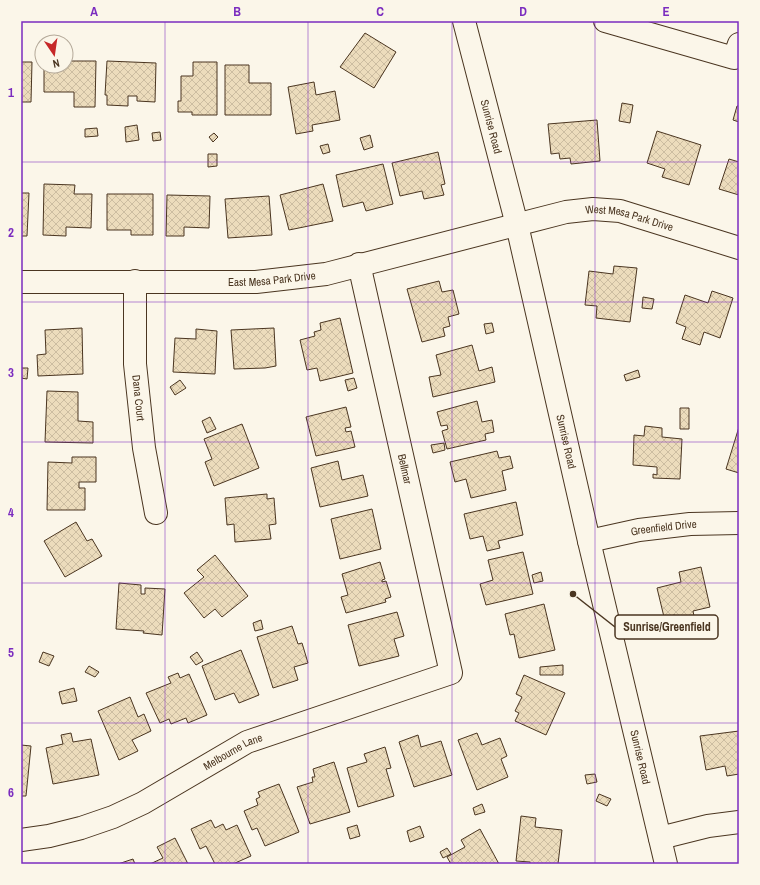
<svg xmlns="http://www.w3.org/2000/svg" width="760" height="885" viewBox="0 0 760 885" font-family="'Archivo Narrow',sans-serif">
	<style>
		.building { fill: url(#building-cross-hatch); stroke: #4a3520 }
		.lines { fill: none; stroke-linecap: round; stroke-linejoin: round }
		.minor-casing { stroke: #4a3520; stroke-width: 24 }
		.major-casing { stroke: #4a3520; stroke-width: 24 }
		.minor { stroke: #fbf6e9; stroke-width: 22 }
		.major { stroke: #fbf6e9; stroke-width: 22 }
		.grid { fill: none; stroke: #7b2cbf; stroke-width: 1; stroke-opacity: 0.55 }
		.labels { text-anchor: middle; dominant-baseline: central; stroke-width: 3; stroke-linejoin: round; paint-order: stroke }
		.street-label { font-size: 11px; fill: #4a3520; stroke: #fbf6e9 }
		.leader { fill: none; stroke: #4a3520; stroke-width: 1.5 }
		.callout-dot { fill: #4a3520; stroke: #fbf6e9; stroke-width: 1.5 }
		.callout { fill: #fbf6e9; stroke: #4a3520; stroke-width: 1.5 }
		.callout-label { font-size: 12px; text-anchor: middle; font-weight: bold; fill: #4a3520 }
		.neatline { fill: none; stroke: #7b2cbf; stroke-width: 1.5 }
		.grid-label { font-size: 13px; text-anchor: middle; font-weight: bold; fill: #7b2cbf }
	</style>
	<defs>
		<pattern id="building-cross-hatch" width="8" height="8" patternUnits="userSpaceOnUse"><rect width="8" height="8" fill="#ecdcbc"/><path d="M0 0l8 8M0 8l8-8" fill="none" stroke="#ccbda1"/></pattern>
	</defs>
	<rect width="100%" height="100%" fill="#fbf6e9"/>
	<path class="building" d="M365,33l31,19 -22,36 -34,-21z
		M66,61h30l-1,46h-21v-15h-30v-26h22z
		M107,61l49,2 -1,39 -18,-1v-5h-9v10l-21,-1v-10h-2z
		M21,62h11l-1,40h-10z
		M193,62h24v53h-25v-3h-14v-11h3v-25h12z
		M225,65h24v18h22v32h-46z
		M314,82l2,13 19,-4 5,29 -28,5 1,6 -17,3 -8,-47z
		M622,103l11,2 -3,18 -11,-2z
		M737,106h2v16l-6,-2z
		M597,120l3,41 -29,3 -1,-6 -10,1 -1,-6 -8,1 -3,-30z
		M137,125l2,15 -13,2 -1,-15z
		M97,128l1,8 -13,1v-8z
		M657,131l44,14 -12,40 -27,-8 3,-8 -18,-6z
		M160,132l1,8 -8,1 -1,-8z
		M214,133l4,4 -5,5 -4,-5z
		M370,135l3,12 -9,3 -4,-12z
		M328,144l2,8 -7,2 -3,-8z
		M438,152l7,32 -4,1 3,10 -20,4 -2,-8 -22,5 -8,-33z
		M208,154h9v12l-9,1z
		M729,159l10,3v33l-20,-6z
		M383,164l10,40 -27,7 -3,-9 -20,5 -7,-32z
		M44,184l31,1 -1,9h18l-1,34 -25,-1v9l-23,-1z
		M323,184l10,37 -44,9 -9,-35z
		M21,185v8h8l-2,43h-6z
		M107,194h46v41h-22v-5h-24z
		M167,195l43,1 -1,32 -25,-1v9h-18z
		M269,196l3,39 -44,3 -3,-39z
		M614,266l23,2 -7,54 -34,-4 1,-12 -12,-1 4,-34 24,3z
		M439,281l3,11 11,-2 6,24 -11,3 2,9 -7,2 2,8 -23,6 -15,-53z
		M712,291l21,7 -13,40 -16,-6 -4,13 -18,-6 4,-12 -10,-4 9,-28 23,8z
		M643,297l11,2 -2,10 -10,-1z
		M340,318l13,55 -33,8 -3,-13 -10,2 -7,-30 15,-4 -1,-4 7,-2 -1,-7z
		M492,323l2,9 -8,2 -2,-10z
		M82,328l1,46 -45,2 -1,-21 9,-1 -1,-24z
		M274,328l2,38 -11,2 -31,1 -3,-39z
		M196,329l21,2 -2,43 -42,-2 2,-34 21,1z
		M472,345l7,26 13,-4 3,15 -62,15 -4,-20 12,-2 -5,-20z
		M21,361v7h7l-1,11 -6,-1z
		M638,370l2,7 -14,4 -2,-6z
		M354,378l3,10 -9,3 -3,-11z
		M180,380l6,8 -11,7 -5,-8z
		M47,391l31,1v29l15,1v21l-48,-1z
		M477,401l5,21 10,-2 2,12 -9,2 1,6 -39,9 -5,-18 6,-2 -1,-4 -6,1 -4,-14z
		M346,407l5,20 -6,1 1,4 5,-1 4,16 -39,9 -10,-39z
		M680,408h9v21h-9z
		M210,417l6,12 -9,4 -5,-12z
		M242,424l17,44 -45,18 -9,-24 7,-3 -8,-20z
		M645,426l17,2v9l20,2 -2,40 -27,-1v-4l4,1v-8l-24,-2 1,-30 10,1z
		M739,427v46l-13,-4z
		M444,443l1,7 -12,3 -2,-8z
		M497,451l2,7 11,-2 3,12 -11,3 4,19 -35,8 -5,-19 -11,3 -5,-20z
		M72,457h24v25h-17v6h6v22h-38l1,-48 24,1z
		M338,461l4,19 21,-5 5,21 -48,11 -9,-39z
		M267,494v5l7,-1 2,26 -7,1 2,14 -36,3 -1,-18 -7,1 -2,-27z
		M516,502l7,33 -25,6 2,7 -13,3 -4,-15 -13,3 -6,-25z
		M372,509l9,40 -41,10 -9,-40z
		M76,522l11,19 5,-2 10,17 -37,21 -21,-36z
		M523,552l10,42 -47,11 -6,-21 13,-4 -5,-20z
		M215,555l33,41 -26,21 -7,-8 -11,9 -20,-25 20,-16 -7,-7z
		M380,562l5,17 -3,1v2l4,-1 5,16 -6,2 1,3 -40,11 -5,-16 7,-2 -6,-21z
		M701,567l9,40 -17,4 2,10 -18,5 -2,-11 -11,2 -7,-29 24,-6 -2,-10z
		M541,572l2,9 -9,2 -2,-8z
		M119,583l22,2v9h4v-6l20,1 -3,46 -19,-2 1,-2 -28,-2z
		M544,604l11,46 -36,8 -5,-24 -4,1 -5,-21z
		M397,612l7,24 -10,3 5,17 -40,10 -11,-41z
		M261,620l2,9 -8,2 -2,-8z
		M292,626l6,18 4,-1 6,20 -14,4 4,13 -25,8 -16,-51z
		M241,650l18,45 -20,8 -5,-10 -19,7 -13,-34z
		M43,652l11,4 -5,10 -10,-4z
		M197,652l6,9 -7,4 -6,-8z
		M563,665v10h-23v-8z
		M89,666l10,6 -4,5 -10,-5z
		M178,673l2,5 9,-4 18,41 -19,8 -2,-5 -15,6 -2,-5 -9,4 -14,-30 25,-10 -3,-6z
		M524,675l41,18 -19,42 -31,-14 4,-8 -4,-2 7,-14 -6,-3z
		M74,688l3,13 -15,3 -3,-12z
		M130,697l8,20 6,-3 7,17 -19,9 6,11 -19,9 -21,-49z
		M739,731v43l-12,2 -2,-10 -19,4 -6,-34z
		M71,733l2,9 18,-3 8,36 -46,9 -7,-36 17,-4 -2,-9z
		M477,733l5,12 18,-7 7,18 -6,3 7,18 -31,13 -19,-50z
		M418,735l3,12 20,-6 11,34 -38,12 -15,-45z
		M21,745l10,1 -5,50h-5z
		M385,747l6,21 -5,1 8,27 -36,11 -11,-39 20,-6 -3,-8z
		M334,762l16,50 -40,12 -13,-37 16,-5 -1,-5h3l-2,-8z
		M595,774l2,8 -10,2 -2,-9z
		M279,784l20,48 -34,14 -8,-18 -5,2 -8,-19 14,-6 -2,-6 4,-2 -2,-5z
		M599,794l12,5 -4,7 -11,-5z
		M482,804l3,8 -10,3 -2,-7z
		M521,816l15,2 -1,9 27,3 -4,34h-28v-2l-14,-1z
		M211,820l4,8 8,-4 3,6 11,-5 14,31 -18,8h-18l-9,-18 -6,3 -9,-20z
		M357,825l3,11 -10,3 -3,-11z
		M420,826l4,11 -14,5 -3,-11z
		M480,829l19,35h-48l-4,-7 18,-10 -4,-7z
		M175,838l13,26h-38l13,-6 -6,-11z
		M447,848l4,6 -8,4 -3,-6z
		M133,859l2,5h-17z"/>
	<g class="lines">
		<defs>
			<g id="minor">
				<path d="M605,21l129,37 5,-14"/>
				<path id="s1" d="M135,281v83l9,84 12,65"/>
				<path id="s2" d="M21,282h235l70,-8 240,-62 27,-3 27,2 119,37"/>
				<path id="s3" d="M589,541l50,-11 51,-6 49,-1"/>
				<path d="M660,838l48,-12 31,-4"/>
				<path id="s4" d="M21,840l28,-4 32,-8 32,-11 30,-14 104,-61 204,-69 -92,-409"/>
			</g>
			<g id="major">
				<path id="s5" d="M464,21l53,204 72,316 77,323"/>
			</g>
		</defs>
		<use href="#minor" class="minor-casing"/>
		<use href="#major" class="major-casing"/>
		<use href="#minor" class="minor"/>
		<use href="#major" class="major"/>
	</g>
	<path class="grid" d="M165,21v843M308,21v843M452,21v843M595,21v843M21,162h718M21,302h718M21,442h718M21,583h718M21,723h718"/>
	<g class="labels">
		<g class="street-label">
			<text stroke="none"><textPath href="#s5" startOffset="109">Sunrise Road</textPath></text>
			<text stroke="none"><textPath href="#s2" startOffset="618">West Mesa Park Drive</textPath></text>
			<text stroke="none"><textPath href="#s2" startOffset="251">East Mesa Park Drive</textPath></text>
			<text stroke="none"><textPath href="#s1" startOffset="117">Dana Court</textPath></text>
			<text stroke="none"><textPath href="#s5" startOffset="433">Sunrise Road</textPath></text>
			<text transform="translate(405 469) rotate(77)">Bellmar</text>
			<text stroke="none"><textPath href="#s3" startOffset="76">Greenfield Drive</textPath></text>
			<text stroke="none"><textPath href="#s4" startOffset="232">Melbourne Lane</textPath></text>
			<text stroke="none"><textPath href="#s5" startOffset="757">Sunrise Road</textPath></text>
		</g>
	</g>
	<path class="leader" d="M573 594L615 627"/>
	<circle class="callout-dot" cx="573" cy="594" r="4"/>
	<rect class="callout" x="615" y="615" width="103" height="24" rx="4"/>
	<g class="callout-label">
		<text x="667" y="631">Sunrise/Greenfield</text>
	</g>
	<rect width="760" height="885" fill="none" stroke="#fbf6e9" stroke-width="44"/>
	<g transform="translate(54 54) rotate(167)"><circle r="19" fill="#fbf6e9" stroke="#b4a999"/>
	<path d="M0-3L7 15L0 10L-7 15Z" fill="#c62828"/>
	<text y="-6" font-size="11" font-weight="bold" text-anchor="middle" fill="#4a3520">N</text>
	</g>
	<rect x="22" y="22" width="716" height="841" class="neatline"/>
	<g class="grid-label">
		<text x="94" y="16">A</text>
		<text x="237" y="16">B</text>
		<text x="380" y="16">C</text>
		<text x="523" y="16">D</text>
		<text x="666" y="16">E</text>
		<text x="11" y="97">1</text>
		<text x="11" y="237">2</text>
		<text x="11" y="377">3</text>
		<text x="11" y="517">4</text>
		<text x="11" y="657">5</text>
		<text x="11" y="797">6</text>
	</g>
</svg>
